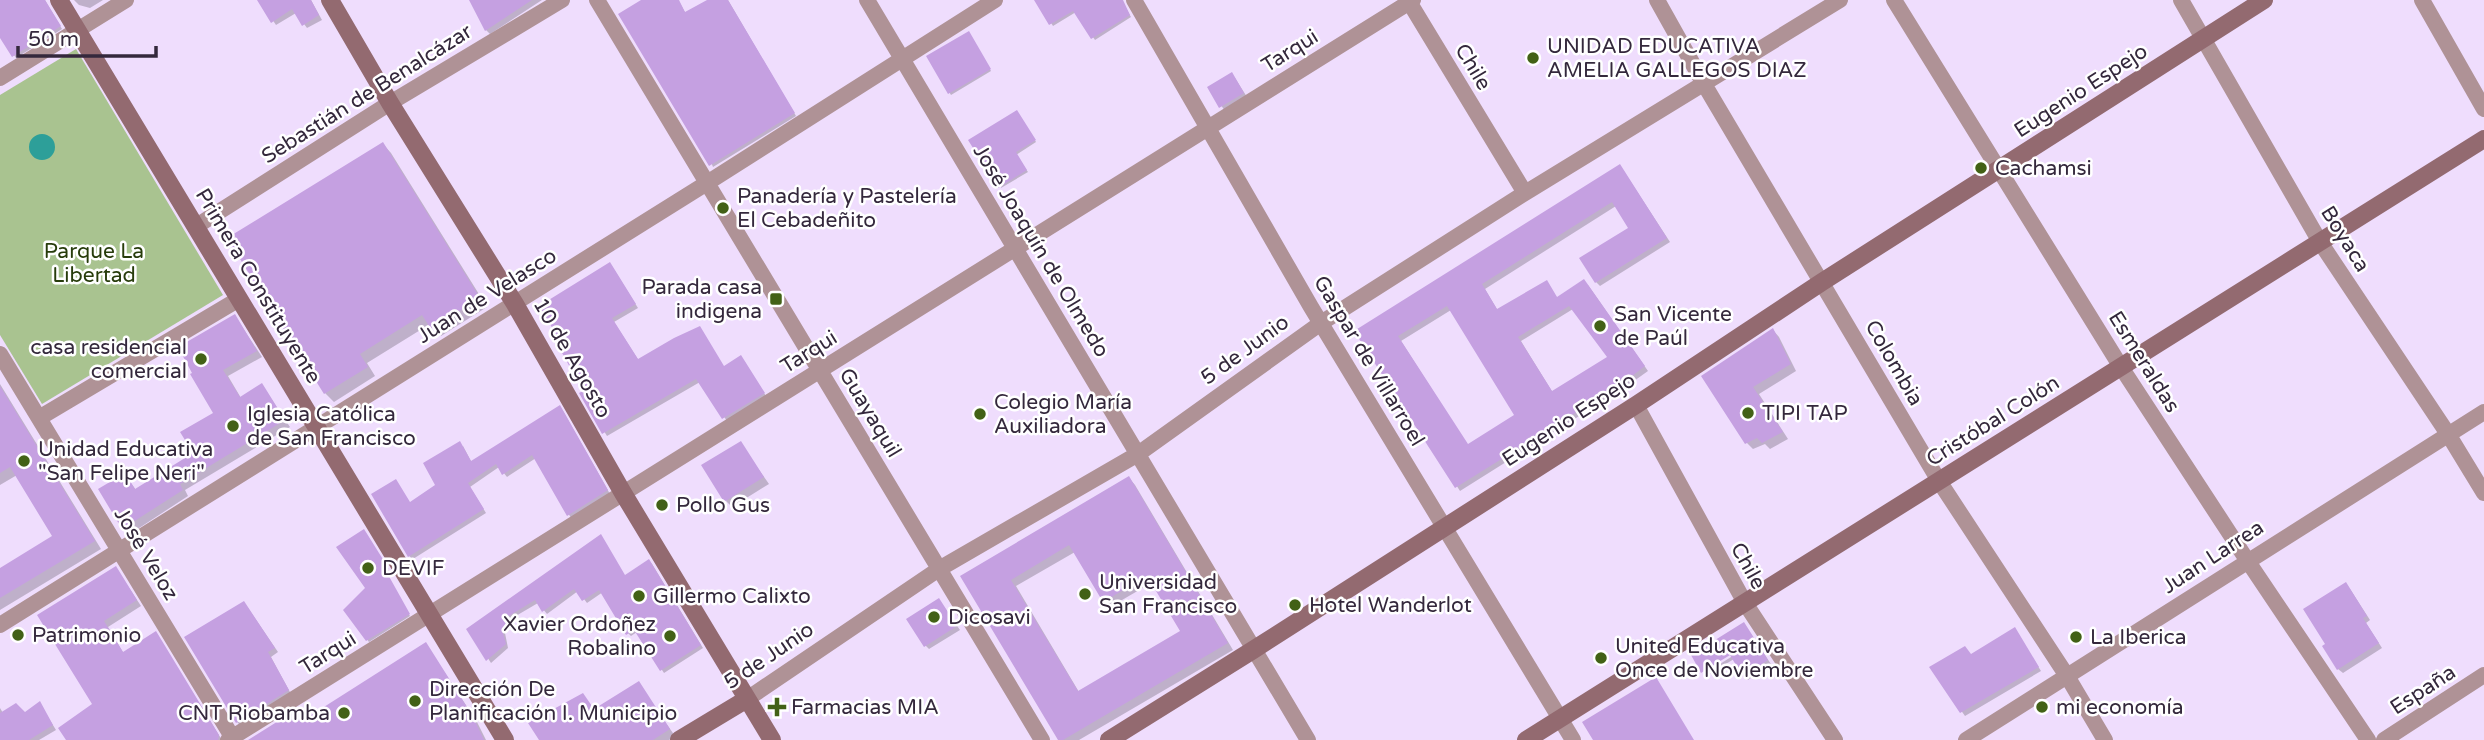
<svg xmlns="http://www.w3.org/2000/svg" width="2484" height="740" viewBox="0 0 2484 740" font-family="'Varela Round',sans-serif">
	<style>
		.green { fill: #a9c390 }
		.water { fill: #2d9f99 }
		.shadow { fill: #0003; fill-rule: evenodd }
		.building { fill: #c5a0e1; fill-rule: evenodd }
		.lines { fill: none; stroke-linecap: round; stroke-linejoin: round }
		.street { stroke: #af9296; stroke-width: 16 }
		.secondary { stroke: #936a70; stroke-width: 18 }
		.poi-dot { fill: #426116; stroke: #fff; stroke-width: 2.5 }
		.labels { text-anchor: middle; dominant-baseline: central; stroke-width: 5; stroke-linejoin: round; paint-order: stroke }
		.poi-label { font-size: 21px; fill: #34283c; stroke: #fff; text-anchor: start }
		.street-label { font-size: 21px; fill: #34283c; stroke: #fff }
		.park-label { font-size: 21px; fill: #273c0b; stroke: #fff }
	</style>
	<rect width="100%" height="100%" fill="#efddfd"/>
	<path class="green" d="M76,49l147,246 -181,109 -42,-69v-240z"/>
	<path class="water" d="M29 147a13 13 0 1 1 26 0a13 13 0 1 1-26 0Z"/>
	<path class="shadow" d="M45,0l17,29 -46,29 -16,-24v-33z
		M74,0h29l-13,8 -11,-3z
		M259,0h52l11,20 -15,8 -11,-15 -20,12z
		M476,0h66l-52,34 -4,-4z
		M644,0h34l8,14 24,-14h18l68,116 -83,51z
		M1036,0h85l10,17 -36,23 -19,-28 -23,14z
		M970,35l21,36 -40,24 -23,-38z
		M1235,78l12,19 -22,14 -16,-23z
		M1018,113l18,29 -20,13 12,17 -27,16z
		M383,144l8,9 96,154 -46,29 -11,-12 -63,39 8,13 -41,26 -9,-9 -96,-155z
		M1623,170l47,72 -70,44 -4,-4 34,-54 -14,-22 -131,83 13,22 48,-29 12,17 30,-14 60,86 -21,15 -167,105 -103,-160zM1573,309l36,48 -56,36 -32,-52zM1451,310l66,106 -49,30 -67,-105z
		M613,268l25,40 -24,14 25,39 86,6 19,-6 22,35 -39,25 -27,-39 -93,54 -26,-42 4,-3 -18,-42z
		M235,316l27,41 -34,19 13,22 21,-13 28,42 -105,63 3,6 -58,38 -30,-45 25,-14 11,15 60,-36 20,-41 -24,-38z
		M1773,330l6,7 17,34 -37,23 29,45 -18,10 -5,-5 -12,5 -7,-7 -42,-66z
		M0,384l101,165 -101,61v-40l54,-33 -37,-62 -17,10z
		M563,411l47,83 -39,24 -35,-60 -29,19 -8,-10 -29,20 16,26 -73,46 -4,-3 2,-52 26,-18 26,-40 9,17z
		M740,443l29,41 -37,23 -6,-6z
		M1129,478l6,7 98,165 -154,90h-19l-98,-164zM1075,552l29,49 6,6 43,-25 30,50 -104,60 -63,-106z
		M366,533l23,38 -3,2 24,43 -41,26 -24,-32 23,-21z
		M600,536l25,41 24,-16 3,3 51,84 -39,25 -27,-41 -6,4 -3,-3 -25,-41 -16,11 -9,-12 -31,23 -9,-11 -29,17 4,5 -8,8 3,15 -17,15 -22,-34z
		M116,568l25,38 -33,21 16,27 32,-20 66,106h-154l26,-36 -55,-88z
		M2350,589l20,31 -4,3 16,25 -39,25 -5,-4z
		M939,600l21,30 -31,19 -4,-4z
		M248,608l30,44 -7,5 20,37 -50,32 -4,-4z
		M1744,624l27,40 -23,16 -14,-21 -28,17 -2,-2 35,-22 -2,-3z
		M2015,629l26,42 -76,45 -34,-48 41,-12z
		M426,644l51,78 9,18h-234l47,-30 7,10z
		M638,683l37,53 -6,4h-128l42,-45 12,16z
		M40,704l16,26 -17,10h-39v-32l3,5 22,1z"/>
	<path class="building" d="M0,0h45l16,26 -49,31 -12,-19z
		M257,0h54l8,15 -17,11 -10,-17 -21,14z
		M469,0h63l-47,31z
		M641,0h38l6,12 22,-12h21l67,113 -86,53 -91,-152z
		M1034,0h89l7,15 -39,24 -18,-28 -24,14z
		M969,31l22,38 -43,25 -22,-38z
		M1232,72l12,21 -25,15 -12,-21z
		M1017,110l19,30 -20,12 11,18 -29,18 -30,-48z
		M383,142l97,156 -49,31 -9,-14 -62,39 8,13 -44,27 -97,-156z
		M1620,164l47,74 -72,45 -16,-25 49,-30 -16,-26 -130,82 15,25 50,-29 10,17 27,-18 61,87 -22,17 -168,105 -101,-157zM1447,306l67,109 -46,29 -70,-108zM1569,306l38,51 -55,34 -34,-54z
		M610,262l26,42 -24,14 26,41 36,-21 26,-12 24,40 17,-11 24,38 -43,26 -26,-40 -94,55 -23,-41 4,-2 -22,-40 4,-2 -26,-43z
		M235,314l22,37 -34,19 17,27 22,-14 23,37 -105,64 3,6 -61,39 -24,-40 27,-16 10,16 58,-36 -13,-21 33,-19 -23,-39 2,-1 -14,-26z
		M1773,328l18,36 -38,23 30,45 -21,11 -5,-5 -12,6 -44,-68z
		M0,386l95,155 -95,57v-30l52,-32 -42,-69 -10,6z
		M560,405l48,85 -41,26 -35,-61 -30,20 -6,-11 -28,19 16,26 -76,48 -37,-63 25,-15 14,23 25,-17 -12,-22 37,-22 11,20z
		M741,441l23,36 -40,25 -23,-37z
		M1129,476l99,167 -165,97h-5l-98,-164zM1069,545l34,57 44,-26 33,55 -102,60 -67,-111z
		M364,529l25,40 -3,2 24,43 -44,27 -23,-31 22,-22 -29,-41z
		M601,534l24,41 24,-16 52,86 -41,26 -26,-41 -8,5 -27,-45 -17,11 -8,-12 -32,23 -7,-12 -28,17 4,5 -9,8 4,14 -20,17 -20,-32z
		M116,566l21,34 -33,21 19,31 33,-21 63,104 -1,5h-152l-8,-12 34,-24 -55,-89z
		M2346,582l21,34 -4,2 16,25 -42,27 -15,-24 3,-2 -22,-35z
		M939,598l18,28 -33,21 -18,-28z
		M244,601l31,47 -7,4 21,38 -53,33 -52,-86z
		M1744,622l24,38 -25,17 -13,-22 -29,18 -10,-18z
		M2015,627l24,40 -79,46 -31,-46 36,-21 6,8z
		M426,642l46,73 12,25h-236l51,-32 6,11z
		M1656,677l38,63h-101l-11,-18z
		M639,681l31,48 -17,11h-114l-11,-17 55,-30 11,16z
		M40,701l13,24 -24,15h-29v-27l16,-10 9,9z"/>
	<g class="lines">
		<path class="street" d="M597,0l445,740
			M867,0l441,740
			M1134,0l177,307 262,433
			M1408,0l117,193
			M1657,0l47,84 235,397 128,195 38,64
			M1894,0l227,367 126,193 121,180
			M2181,0l139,242 128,192 36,59
			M2422,0l62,109
			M0,78l126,-78
			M195,227l195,-124 172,-103
			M0,354l234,386
			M1636,405l109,198 90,137
			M39,418l200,-119
			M0,625l707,-442 288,-183
			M747,699l192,-130 199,-115 183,-131 204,-130 315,-193
			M228,740l1185,-740
			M1966,740l518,-328
			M2384,740l100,-65"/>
		<path class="secondary" d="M59,0l446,740
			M330,0l60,103 125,201 108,189 149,247
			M679,740l68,-41
			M1109,740l144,-90 383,-245 186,-123 442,-282
			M1526,740l958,-601"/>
	</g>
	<g class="poi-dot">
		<circle cx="1533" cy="58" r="7"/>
		<circle cx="1981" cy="168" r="7"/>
		<circle cx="723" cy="208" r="7"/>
		<rect x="769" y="292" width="14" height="14" rx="3.5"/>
		<circle cx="1600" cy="326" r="7"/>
		<circle cx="201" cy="359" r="7"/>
		<circle cx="1748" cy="413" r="7"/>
		<circle cx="980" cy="414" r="7"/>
		<circle cx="233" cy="426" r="7"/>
		<circle cx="24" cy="461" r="7"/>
		<circle cx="662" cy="505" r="7"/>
		<circle cx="368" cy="568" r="7"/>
		<circle cx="1085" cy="594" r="7"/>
		<circle cx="639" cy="596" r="7"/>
		<circle cx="1295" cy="605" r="7"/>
		<circle cx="934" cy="617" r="7"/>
		<circle cx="18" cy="635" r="7"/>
		<circle cx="670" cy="636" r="7"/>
		<circle cx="2076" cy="637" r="7"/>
		<circle cx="1601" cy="658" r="7"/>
		<circle cx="415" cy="701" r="7"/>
		<path d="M773.5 696.5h7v7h7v7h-7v7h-7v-7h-7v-7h7z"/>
		<circle cx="2042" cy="707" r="7"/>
		<circle cx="344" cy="713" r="7"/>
	</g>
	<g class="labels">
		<g class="poi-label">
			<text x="1547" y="46">UNIDAD EDUCATIVA<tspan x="1547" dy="24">AMELIA GALLEGOS DIAZ</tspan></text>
			<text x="1995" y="168">Cachamsi</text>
			<text x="737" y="196">Panadería y Pastelería<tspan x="737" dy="24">El Cebadeñito</tspan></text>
			<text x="762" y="287" text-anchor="end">Parada casa<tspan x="762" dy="24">indigena</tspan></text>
			<text x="1614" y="314">San Vicente<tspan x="1614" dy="24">de Paúl</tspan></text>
			<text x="187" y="347" text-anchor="end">casa residencial<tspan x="187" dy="24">comercial</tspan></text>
			<text x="994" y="402">Colegio María<tspan x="994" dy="24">Auxiliadora</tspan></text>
			<text x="1762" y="413">TIPI TAP</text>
			<text x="247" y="414">Iglesia Católica<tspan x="247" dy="24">de San Francisco</tspan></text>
			<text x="38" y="449">Unidad Educativa<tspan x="38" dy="24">"San Felipe Neri"</tspan></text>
			<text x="676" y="505">Pollo Gus</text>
			<text x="382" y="568">DEVIF</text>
			<text x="1099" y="582">Universidad<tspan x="1099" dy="24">San Francisco</tspan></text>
			<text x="653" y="596">Gillermo Calixto</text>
			<text x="1309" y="605">Hotel Wanderlot</text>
			<text x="948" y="617">Dicosavi</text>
			<text x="656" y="624" text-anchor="end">Xavier Ordoñez<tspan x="656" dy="24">Robalino</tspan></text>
			<text x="32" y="635">Patrimonio</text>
			<text x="2090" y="637">La Iberica</text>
			<text x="1615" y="646">United Educativa<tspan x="1615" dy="24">Once de Noviembre</tspan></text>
			<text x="429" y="689">Dirección De<tspan x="429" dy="24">Planificación I. Municipio</tspan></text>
			<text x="791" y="707">Farmacias MIA</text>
			<text x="2056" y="707">mi economía</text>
			<text x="330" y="713" text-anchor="end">CNT Riobamba</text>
		</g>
		<g class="street-label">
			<text transform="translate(1290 51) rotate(-32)">Tarqui</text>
			<text transform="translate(1473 67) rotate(59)">Chile</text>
			<text transform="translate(2081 91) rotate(-33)">Eugenio Espejo</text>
			<text transform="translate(367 94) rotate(-32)">Sebastián de Benalcázar</text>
			<text transform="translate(2345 239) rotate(58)">Boyaca</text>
			<text transform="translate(1041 251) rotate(59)">José Joaquín de Olmedo</text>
			<text transform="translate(258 286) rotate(59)">Primera Constituyente</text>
			<text transform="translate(487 296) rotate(-32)">Juan de Velasco</text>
			<text transform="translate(1245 350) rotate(-36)">5 de Junio</text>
			<text transform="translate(809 352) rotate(-32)">Tarqui</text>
			<text transform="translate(572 358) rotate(60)">10 de Agosto</text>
			<text transform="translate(1369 361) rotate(59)">Gaspar de Villarroel</text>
			<text transform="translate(2144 362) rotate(58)">Esmeraldas</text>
			<text transform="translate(1894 363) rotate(60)">Colombia</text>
			<text transform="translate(870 413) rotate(59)">Guayaquil</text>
			<text transform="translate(1569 420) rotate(-33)">Eugenio Espejo</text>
			<text transform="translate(1993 421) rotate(-32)">Cristóbal Colón</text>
			<text transform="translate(146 554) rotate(59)">José Veloz</text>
			<text transform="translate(2213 557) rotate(-33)">Juan Larrea</text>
			<text transform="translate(1748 566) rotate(61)">Chile</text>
			<text transform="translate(328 653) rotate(-32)">Tarqui</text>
			<text transform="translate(769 656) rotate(-34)">5 de Junio</text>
			<text transform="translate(2423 690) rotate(-33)">España</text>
		</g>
		<g class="park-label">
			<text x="94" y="251">Parque La<tspan x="94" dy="24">Libertad</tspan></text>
		</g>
	</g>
	<path d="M18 46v10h138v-10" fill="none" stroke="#34283c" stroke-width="3.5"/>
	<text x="28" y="46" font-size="21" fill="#34283c" stroke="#ffffff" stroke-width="5" paint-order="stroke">50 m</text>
</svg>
